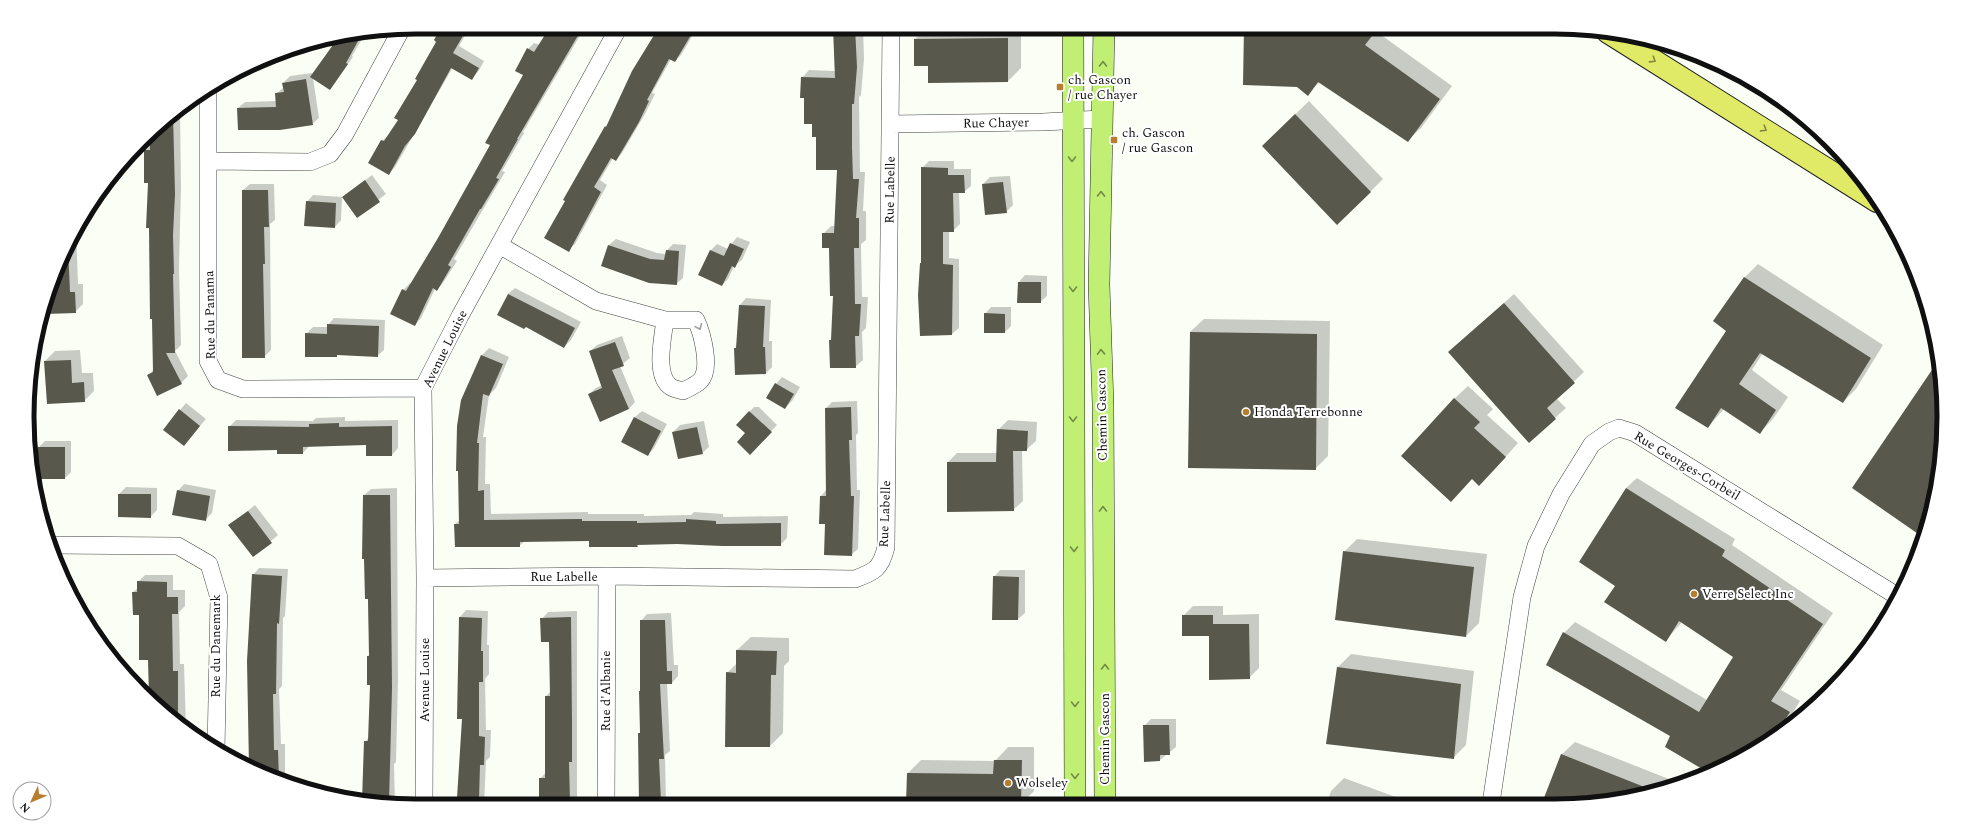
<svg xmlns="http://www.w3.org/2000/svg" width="1971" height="833" viewBox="0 0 1971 833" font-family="Spectral,serif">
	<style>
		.shadow { fill: #0003 }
		.building { fill: #58584d }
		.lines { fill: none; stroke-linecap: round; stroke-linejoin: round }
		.minor-casing { stroke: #434343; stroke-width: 18 }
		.major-casing { stroke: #212121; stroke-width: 22 }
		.highway-casing { stroke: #212121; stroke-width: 24 }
		.minor { stroke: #fff; stroke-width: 17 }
		.major { stroke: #c1ef73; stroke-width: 21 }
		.highway { stroke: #e1ea66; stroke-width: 22 }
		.oneway { stroke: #83883f }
		.oneway2 { stroke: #718b46 }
		.oneway3 { stroke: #9f9f9f }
		.poi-dot { fill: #b77d31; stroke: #fff; stroke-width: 1.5 }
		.labels { text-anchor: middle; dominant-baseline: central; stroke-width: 4; stroke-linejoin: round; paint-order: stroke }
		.poi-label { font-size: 13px; fill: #101010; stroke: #fff; text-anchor: start }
		.street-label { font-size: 13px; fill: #101010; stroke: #fff }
		.rim { fill: none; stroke: #101010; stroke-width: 5 }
	</style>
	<rect width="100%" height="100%" fill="#fafef4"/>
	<path class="shadow" d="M443,27h27l-11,19 25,15 -6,11 -6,6 -19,-11 -58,100 -6,7 -7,-33 7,-6 10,-15 39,-79z
		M551,27h34l-62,105 1,1 -22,38 3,1 -51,87 3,2 -14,22 -6,7 -2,-1 -14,29 -6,7 -12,-35 7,-7 2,1 79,-139 34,-70 3,-26 6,-6 6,2z
		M660,27l37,1 -16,27 -6,6 -4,-2 -19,34 3,1 -10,20 -23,39 -6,7 -3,-2 -13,22 7,5 -32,59 -7,6 -2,-50 -2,-1 45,-76z
		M746,27h54l-6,9 -48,-4z
		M829,27h34l1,32 -3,36 -2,2 1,75h5l-2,39h3v29l-5,4 1,53h6l-2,31 -4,4 1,28 -8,7 -25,-27 2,-1 2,-44 -4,-48 -7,-13 8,-8h5l2,-57 -21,-33 -12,-39 -3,-19 7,-8 26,1 -1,-43z
		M927,27h94v41l-13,13 -93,-42z
		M1245,27h136l-4,5 75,54 -31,42 -14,13 -87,-59 -13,12z
		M366,32l-14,24 1,1 -23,32 -17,-11 6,40 -7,6 -74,-16 7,-6 32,-1 -1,-7 8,-7 -1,-4 7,-7 22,-3 1,3 24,-35 -2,-2 2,-3z
		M1309,101l74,78 -13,13 -94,-59z
		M180,109l1,78 -2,81 2,77 -6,6 13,25 -7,7 -33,-7 6,-7 -5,-187 -4,-31 6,-7v-11l9,-9z
		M929,161h25v8h17v17l-7,6h-5l1,32 -7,7h-4v27l10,1v69l-7,6 -31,1 1,-167z
		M372,175l14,19 -29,22 -14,-19z
		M1010,176l3,29 -7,7 -23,-28 7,-7z
		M250,184h24l1,36 -5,4 1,126 -7,7 -21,-167z
		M313,195l29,2 -1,23 -6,7 -28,-25z
		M76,229l2,55h5v20l-8,8h-29l-1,-12 3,-9z
		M737,237l13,5 -8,18 -8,6 -6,13 -6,6 -23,-11 12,-24 6,-6 11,5z
		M616,239l41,14 9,1v-3l7,-7 13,1 -3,33 -7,6 -74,-19 7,-20z
		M1758,264l125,81 -27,44 -13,13 -80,-49 -11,17 36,27 -15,22 -13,13 -36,-23 -16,18 19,-96 18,-54z
		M1025,275l22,1v20l-7,6 -21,-20z
		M515,288l66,34 -10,18 -7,7 -56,-53z
		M1514,294l70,78 -28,26 10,10 -37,33 -69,-99z
		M746,298l25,2 -2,41h3v26l-6,6 -31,-25 2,-2 3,-41z
		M991,307h20v19l-6,6 -20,-18z
		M334,318l51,2 -1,30 -7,6 -39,-2 -2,2 -30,-22 7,-7h15v-2z
		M1204,319l126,2 -2,135 -13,13 -125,-137z
		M622,336l8,22 -10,8 15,36 -6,7 -40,-15 7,-6 6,-3 -12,-34 7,-6z
		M489,348l20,9 -13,31 -7,7 -6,42h3l-1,47h5l1,30 97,-2v2h56v2l47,-1 3,-3 29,2v3l65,-1 -1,22 -7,7 -103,-2 -38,1 -2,2 -47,-6 -65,1 -6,5 -64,-22 5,-4 2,-120 20,-45z
		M80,350l2,23h11l1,18 -10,10 -39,-40 10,-10z
		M1938,363l5,28 -2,77 -17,69 -71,-50z
		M782,377l18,10 -8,14 -7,7 -9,-24z
		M1468,386l25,23 -6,6 31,28 -26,29 -38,-73z
		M857,401l1,32 -2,2 1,55h3l-2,59 -7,6 -25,-32 -5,-27 6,-7 -1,-81 6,-6z
		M186,403l20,16 -22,26 -4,-35z
		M754,407h5l18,18 -27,28 -4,-20 -9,-8z
		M642,411l25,13 -13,24 -6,7 -26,-14 13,-24z
		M345,417v4l53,-1v28l-6,7 -25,-11 -58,2 -6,7 -25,-4 -49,-22 7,-7 77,1 3,-3z
		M1008,420l29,2 -1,19 -10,9h-4l1,51 -10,9 -65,-48 9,-9h40l1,-23z
		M704,421l5,26 -7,6 -29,-21 7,-7z
		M45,441h26v31l-6,6 -27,-30z
		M1637,478l98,61 -3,6 101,68 -52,77 19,11 -19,31 -71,41 -44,-26 6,-11 -108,-103 11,-11 132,78 27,-43 -52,-35 -16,18 -50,-54 10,-98z
		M184,484l32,6 -4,23 -7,7 -27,-29z
		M126,487l31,1v22l-7,7 -31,-23z
		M397,488l1,193 -2,81 -2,2 1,40 -31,-3 1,-59 4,-5 2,-53 -3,-28 2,-2 -6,-159 7,-6z
		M255,505l23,30 -25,21 -23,-31z
		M1357,539l130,15 -8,69 -13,13 -122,-84z
		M259,568l29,1 -3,47 -2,2 -1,68 -3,3 2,55h4v29l-2,3v6l-32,-15 -2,-55 4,-137z
		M1000,570h25v43l-7,6h-25l1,-42z
		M145,575h28v15h12v16l-6,6 1,52h4l2,64 -26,-19 -10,-11 -1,-39 -16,-67 5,-4v-6z
		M1193,606h30v9l36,-1v54l-10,10 -39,-43 -27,-19z
		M466,610l22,1 -1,34h2v29l-4,5 1,51h5l-1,27 -4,4 -2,45h-26l5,-88 -3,-101z
		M577,611v195h-37v-27l6,-7v-76l5,-5 -1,-50 -8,-22 6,-7z
		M671,613l3,52h4v11l-6,7h-5l3,68 -5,4 1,50h-26l1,-184 6,-7z
		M751,637l38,1v23l-5,5 -1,67 -13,13 -43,-73 10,-10v-13z
		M1351,654l123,17 -8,74 -13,13 -116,-90z
		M1151,719h25v28l-16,13 -16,-34z
		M1575,742l104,41 -73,20 -45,-48z
		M1008,747h26v44l-13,13 -114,-2 1,-29 13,-13 74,1z
		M1344,778l68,25h-85l4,-12z"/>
	<path class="building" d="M441,27h27l-15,26 26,15 -7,12 -21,-12 -36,66 -10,12 -16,29 -21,-12 13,-23 3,1 14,-21 -4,-2 23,-38 -2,-1 21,-37 -2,-2z
		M550,27h33l-66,112h1l-22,39 3,1 -18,30h-1l-32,56 3,2 -14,24 -4,-3 -18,38 -25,-12 12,-25 4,2 32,-53 52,-93 -5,-2 38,-68 -8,-4 12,-23 7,4z
		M659,27h18l14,8 -16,27 -6,-3 -22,41 2,1 -10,21 -23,39 -5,-3 -17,29 7,5 -32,60 -25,-14 21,-37 -2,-1 42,-74 1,1 26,-56z
		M833,27h22l2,40 -3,37h-2v44l1,31h6l-3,39h3v30h-5l1,56h6l-2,32h-4l1,32h-26l-1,-28h2l2,-44h-3l-1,-48h-7v-15h12l3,-63h-21v-33h-4v-13h-8v-26h-4l1,-21 34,1z
		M1244,27h135l-14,18 75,54 -32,43 -90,-60 -10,14 -11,-9 -54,-2z
		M363,32l-17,31 2,1 -18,26 -20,-13 30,-42z
		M1008,38v44l-80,1v-17h-14v-27z
		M306,79l7,46 -33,5h-42l-1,-22 39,-1 -1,-14 9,-1 -2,-9z
		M173,114l2,80 -2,41 1,39h-1l2,79h-9l16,31 -25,12 -10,-21 6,-3 -1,-53h-2l-1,-91h-3l2,-45h-4v-33h6v-16z
		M1295,114l76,78 -34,33 -75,-79z
		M921,167l27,1v7h16l1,18h-12l1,39h-11v32l10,1 -1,70 -32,1 -2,-41 2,-32h1z
		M365,180l15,22 -23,16 -15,-21z
		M1003,182l4,31 -22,2 -3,-31z
		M242,190h26l1,37h-5l1,37h-2l2,94h-23z
		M306,201l30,2 -1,25 -31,-2z
		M730,243l14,6 -9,19 -3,-2 -10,20 -24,-11 12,-25 14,6z
		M608,245l42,14 14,1 2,-10 13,1 -2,34 -28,-2 -48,-17z
		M68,247l2,45h5l1,21 -31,1v-12l3,-11z
		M1744,277l127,81 -28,45 -83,-50 -21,31 37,26 -16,24 -39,-26 -13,20 -33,-20 51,-77 -13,-10z
		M1018,282h23v21h-24z
		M508,294l67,34 -11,20 -38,-21 -2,2 -27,-14z
		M1504,303l71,80 -28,25 9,11 -27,24 -81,-91z
		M739,305l26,1 -2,41h2l1,27 -31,1 -1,-27h2z
		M984,313l21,1v19h-21z
		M327,324l52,2 -1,31 -41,-2v2h-32v-24l22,1z
		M1190,332l127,2 -1,136 -128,-2z
		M615,342l9,24 -12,4 17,39 -29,13 -12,-28 14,-6 -13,-37z
		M481,355l22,9 -14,32 -6,-2 -6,49h2l-1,48 6,-1v30l98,-1v2h55v2l49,-1v-3l30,2v3l65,-1v23h-59l-45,-2 -40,1 1,2h-49v-6l-69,1v5h-65l-1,-23h5l-1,-53h-2l1,-45 4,-26z
		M71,360l1,23 12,-1 1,20 -38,2 -3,-43z
		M1938,361l5,30 -2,77 -17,70 -72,-50z
		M775,383l19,11 -9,15 -19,-11z
		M1454,398l26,24 -6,6 32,29 -27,29 -7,-7 -21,23 -50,-46z
		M851,407l1,33h-3l2,56h3l-2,60 -28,-1 1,-31h-6l1,-28h6l-1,-88z
		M179,409l21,17 -16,20 -21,-16z
		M749,411l23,21 -22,23 -13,-13 8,-9 -9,-8z
		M634,417l27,14 -13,25 -27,-14z
		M339,423v4l53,-1v30h-26v-11l-63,2v7h-26v-4l-49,1v-25l81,1v-3z
		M697,427l6,27 -25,5 -6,-27z
		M997,429l31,2 -1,20h-14l1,60 -67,1v-50h49z
		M38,447h27v32h-27z
		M1626,488l99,62 -3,6 101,68 -52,77 19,11 -14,22 -67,39 -44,-26 5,-11 -124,-71 17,-33 136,80 34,-55 -54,-36 -13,21 -62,-40 11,-16 -36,-24z
		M177,490l33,6 -4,25 -34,-6z
		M118,494h33v24l-33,-1z
		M363,495h27l2,193 -3,115 -27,-2 2,-60h4l2,-56h-3v-29h2l-1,-57h-3l-1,-40h-2z
		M248,511l24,32 -19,14 -25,-32z
		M1343,551l131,16 -8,70 -131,-17z
		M252,574l30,2 -3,48 -2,-1 -1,71h-3l1,56h4l1,30 -30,-14 -2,-105z
		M993,576l26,1 -1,43h-26z
		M137,581l30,1v15h11v17h-6l1,57h5v51l-18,-13 -11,-12 -1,-37h-9v-45h-6l-1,-23h5z
		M1182,615h31v9h36l1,55 -41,1v-44h-27z
		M459,617l23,1 -1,33h2v31h-4v54l6,1 -1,28h-4l-1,34 -22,-1 5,-79h-5z
		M571,617l1,107v38h-3l1,40h-31v-24h6v-82h5l-1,-54h-8l-1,-24z
		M640,620h25l2,51h5v13h-12l4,75h-5l2,43 -22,1 -1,-70h2l-1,-42h1z
		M736,650l41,1 -1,24h-5l-1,72h-45l1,-75 10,1z
		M1337,667l124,17 -7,75 -128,-15z
		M1143,725h26l1,30h-10v6l-16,1z
		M1561,754l91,36 -46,13h-64z
		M994,760h28l-1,44 -115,-1 1,-30 86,1z"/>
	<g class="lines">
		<defs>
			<path id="minor" d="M208,89v272l10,19 25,9 180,-1
				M890,124l153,-2 59,-3
				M209,161l101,1 20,-8 15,-20 57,-106
				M499,245l97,56 69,19h31c6,13 16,49 4,61 -4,4 -11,7 -17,10 -3,-1 -9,-2 -12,-4 -17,-11 -8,-50 -6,-67
				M49,545l129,1 31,18 10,34 -3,152
				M425,578l182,-2 248,3c19,-7 26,-10 31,-32l5,-520
				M1491,803l31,-206 14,-51 25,-52 31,-50 17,-12 10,-4 16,5 262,163
				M606,805l1,-229
				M424,806l1,-228 -2,-190 37,-72 159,-289"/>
			<path id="major" d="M1073,27l2,777
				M1104,27l-5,258 4,119 2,400"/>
			<path id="highway" d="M1608,32l269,169"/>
		</defs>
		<use href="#minor" class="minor-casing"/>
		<use href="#major" class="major-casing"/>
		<use href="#highway" class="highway-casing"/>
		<use href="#minor" class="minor"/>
		<use href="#major" class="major"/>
		<use href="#highway" class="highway"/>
	</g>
	<defs><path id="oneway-chevron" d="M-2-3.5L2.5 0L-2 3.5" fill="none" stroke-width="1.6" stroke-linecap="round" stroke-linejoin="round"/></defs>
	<g class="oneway">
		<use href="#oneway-chevron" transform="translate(1653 60) rotate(32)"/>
		<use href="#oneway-chevron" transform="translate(1764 129) rotate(32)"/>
	</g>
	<g class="oneway2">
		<use href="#oneway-chevron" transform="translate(1103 64) rotate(-89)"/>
		<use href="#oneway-chevron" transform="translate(1072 159) rotate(90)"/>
		<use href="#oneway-chevron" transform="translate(1101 194) rotate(-89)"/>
		<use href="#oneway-chevron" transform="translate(1073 289) rotate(90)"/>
		<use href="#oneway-chevron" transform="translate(1101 352) rotate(-92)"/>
		<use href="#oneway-chevron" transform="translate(1073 419) rotate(90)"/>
		<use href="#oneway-chevron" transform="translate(1103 509) rotate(-90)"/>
		<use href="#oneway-chevron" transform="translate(1074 549) rotate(90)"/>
		<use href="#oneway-chevron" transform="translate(1105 667) rotate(-90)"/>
		<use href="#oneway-chevron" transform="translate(1075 704) rotate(90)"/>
		<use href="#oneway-chevron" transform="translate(1075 776) rotate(90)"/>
	</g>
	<use class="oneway3" href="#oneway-chevron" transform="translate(699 327) rotate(66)"/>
	<g class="poi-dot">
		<rect x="1056" y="83" width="8" height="8" rx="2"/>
		<rect x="1110" y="136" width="8" height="8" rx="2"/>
		<circle cx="1246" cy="412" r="4"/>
		<circle cx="1694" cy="594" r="4"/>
		<circle cx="1008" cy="783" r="4"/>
	</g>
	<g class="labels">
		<g class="poi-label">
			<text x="1068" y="80">ch. Gascon<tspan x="1068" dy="15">/ rue Chayer</tspan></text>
			<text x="1122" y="133">ch. Gascon<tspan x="1122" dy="15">/ rue Gascon</tspan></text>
			<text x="1254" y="412">Honda Terrebonne</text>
			<text x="1702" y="594">Verre Select Inc</text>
			<text x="1016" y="783">Wolseley</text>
		</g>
		<g class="street-label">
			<text transform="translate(996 123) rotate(-1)">Rue Chayer</text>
			<text transform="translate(890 190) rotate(-89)">Rue Labelle</text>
			<text transform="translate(210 315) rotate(-91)">Rue du Panama</text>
			<text transform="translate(445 349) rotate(-64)">Avenue Louise</text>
			<text transform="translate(1102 415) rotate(-91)">Chemin Gascon</text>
			<text transform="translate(1687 466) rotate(31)">Rue Georges-Corbeil</text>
			<text transform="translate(885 514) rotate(-88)">Rue Labelle</text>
			<text x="564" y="577">Rue Labelle</text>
			<text transform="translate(216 646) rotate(-90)">Rue du Danemark</text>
			<text transform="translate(425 680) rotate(-90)">Avenue Louise</text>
			<text transform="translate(606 691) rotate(-90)">Rue d'Albanie</text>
			<text transform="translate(1105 739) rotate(-90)">Chemin Gascon</text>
		</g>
	</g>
	<path d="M0 0H1971V833H0ZM416 34H1555A382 382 0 0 1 1937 416V417A382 382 0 0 1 1555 799H416A382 382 0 0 1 34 417V416A382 382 0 0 1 416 34Z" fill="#fff" fill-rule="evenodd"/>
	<path class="rim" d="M416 34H1555A382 382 0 0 1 1937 416V417A382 382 0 0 1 1555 799H416A382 382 0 0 1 34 417V416A382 382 0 0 1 416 34Z"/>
	<g transform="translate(32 801) rotate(226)"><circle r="19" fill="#ffffff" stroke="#9f9f9f"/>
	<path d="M0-3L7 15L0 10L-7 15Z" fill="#b77d31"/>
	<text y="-6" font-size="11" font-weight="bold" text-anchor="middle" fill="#101010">N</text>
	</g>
</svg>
